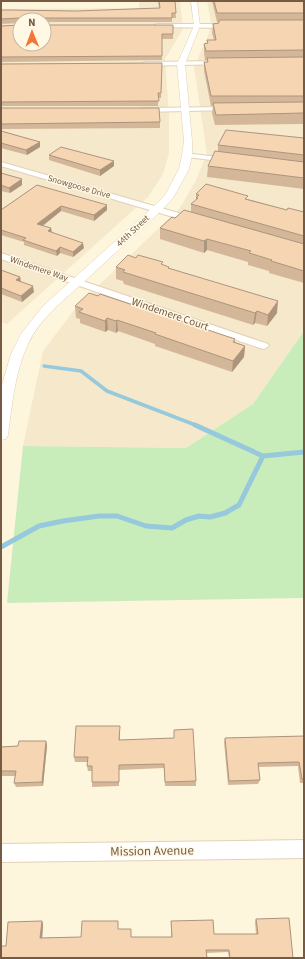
<svg xmlns="http://www.w3.org/2000/svg" width="305" height="959" viewBox="0 0 305 959" font-family="'Source Sans 3',sans-serif">
	<style>
		.residential { fill: #f6e8cb; fill-rule: evenodd }
		.green { fill: #c9ecbb }
		.lines { fill: none; stroke-linecap: round; stroke-linejoin: round }
		.stream-far1 { stroke: #96c9db; stroke-width: 3.5 }
		.stream { stroke: #96c9db; stroke-width: 5 }
		.minor-casing { stroke: #e2d1b9; stroke-width: 2 }
		.tertiary-casing { stroke: #e2d1b9; stroke-width: 1 }
		.minor { fill: #fff; fill-rule: evenodd }
		.tertiary { fill: #fff; fill-rule: evenodd }
		.wall { fill: #d4b799 }
		.shaded-wall { fill: #ac957d }
		.building { fill: #f6d5b2; stroke: #ac957d }
		.labels { text-anchor: middle; dominant-baseline: central; stroke-width: 3; stroke-linejoin: round; paint-order: stroke }
		.far-street-label { font-size: 9px; fill: #755b44; stroke: #fff8e5 }
		.street-label { font-size: 11px; fill: #755b44; stroke: #fff8e5 }
		.near-street-label { font-size: 13px; fill: #755b44; stroke: #fff8e5 }
	</style>
	<rect width="100%" height="100%" fill="#fef5dd"/>
	<path class="residential" d="M139,1h41l3,28 -18,30 4,56v38l-6,21 -15,23 -141,127 -6,-2v-313l138,-1zM20,20h24v24h-24z
		M207,1h97v330l-51,73 -67,44 -163,-2 20,-95 35,-46 102,-97 16,-28 11,-26 -13,-87 15,-34 2,-11z"/>
	<path class="green" d="M304,331v267l-297,5 16,-157 163,2 67,-44z"/>
	<g class="lines">
		<path class="stream-far1" d="M44,366l37,5 26,20 91,35"/>
		<path class="stream" d="M195,425l68,31
			M1,547l38,-21 24,-5 36,-5h18l29,10 26,2 14,-8 13,-4 11,1 15,-4 14,-8 24,-49 41,-4"/>
		<defs>
			<path id="minor" d="M157,24h72l3,2 -3,2 -74,-1v-2z
				M221,61l2,1v2l-78,2 -3,-2 3,-2z
				M229,107l2,1v2l-88,2 -3,-2 3,-2z
				M184,153l43,5 4,2 -4,2 -40,-5 -4,-2z
				M1,162l195,56 1,2 -1,2h-6l-189,-56z
				M1,253l267,91 1,2 -5,3 -4,-1 -259,-89z
				M304,840v18l-303,4v-18z"/>
			<path id="tertiary" d="M191,1h6l3,25 -15,38 7,77v14l-3,14 -7,13 -9,16 -12,13c-26,23 -51,47 -76,70 -21,19 -45,37 -57,63 -13,28 -16,60 -20,91l-2,4 -5,1v-52l10,-34 10,-20 21,-27 111,-100 12,-12 14,-26 3,-14 2,-14 -7,-77 17,-38z"/>
		</defs>
		<use href="#minor" class="minor-casing"/>
		<use href="#tertiary" class="tertiary-casing"/>
		<use href="#minor" class="minor"/>
		<use href="#tertiary" class="tertiary"/>
	</g>
	<path class="wall" d="M158,1h17l1,17h-4v4h-128v-2h-24v3l-19,1v-14l75,1 83,-3z
		M212,1h92v123l-89,1 -3,-12 1,-7h-2l-7,-35v-9h3v-2h-2l-1,-7v-9h3v-4h7l-2,-7 1,-9 6,-1v-1h-2z
		M44,25l129,9v5h-11v21l-161,2v-36z
		M162,63l-1,35h-3v8h-157v-42z
		M1,108l159,14v6l-159,1z
		M1,131l39,11v5l-13,8 -26,-7z
		M304,138v51l-97,-12 1,-11 10,-14v-7z
		M49,155l65,11 -14,10 -51,-16z
		M1,173l21,12 -12,8 -9,-2z
		M37,185l70,25 -13,11 -33,-10 -18,15 8,2 1,5 32,15 -11,9 -13,-4 -3,3 -33,-11v-3l-23,-7v-25z
		M196,194l52,5 39,11 17,2v71l-35,-10v-2l-21,-6v-3l-41,-12 -3,3 -44,-14v-11l15,-10 16,-6v-8l5,-4z
		M163,265l6,3 108,45 -10,13 -12,-3 -2,2 -129,-41 -1,-3 -7,-2v-12z
		M1,270l19,7 1,5 13,10 -12,10 -21,-8z
		M98,296l137,43v3l10,4 -1,11 -12,15 -77,-26v-2l-37,-13 -2,2 -8,-3 -3,2 -25,-9v-4l-4,-1 -1,-12z
		M174,730l22,51v5h-31l-1,-18 -45,2v16l-27,1v-16h-4l-1,-5 1,-4h-13l-1,-5 46,-26v9l54,-2z
		M304,736v47h-4l-2,-17 -40,1 2,13 -2,4 -30,1 -4,-43 1,-4z
		M46,741l1,5 -4,40 -27,1 -2,-4 1,-7h-14v-29l17,-1z
		M256,919l37,39h-64l-1,-6 -22,1 -200,-7 36,-25 1,3 -1,14 39,-1 37,-13v5l13,8h40v-16l43,13h42l-1,-12z"/>
	<path class="shaded-wall" d="M40,142v5l-13,8 -1,-5z
		M114,161v5l-14,10v-6z
		M22,179v6l-12,8 -1,-5z
		M107,205v5l-13,11v-6z
		M61,206v5l-23,18 -1,-5z
		M51,228l1,6 -4,-3z
		M207,239v11l-3,3v-12z
		M83,243l1,5 -11,9v-5z
		M60,247v6l-3,3 -1,-5z
		M20,277l1,6 -5,-3z
		M33,286l1,6 -12,10 -1,-6z
		M278,301l-1,12 -10,13 1,-11z
		M257,311l-2,12 -2,2 2,-12z
		M107,318l1,12 -3,2v-11z
		M117,320l1,11 -2,2v-12z
		M245,346l-1,11 -12,15 1,-11z
		M46,741l1,5 -4,40 -1,-4z
		M42,921l1,3 -1,17 -2,-3z"/>
	<path class="building" d="M159,1h16l1,12h-4v5h-128l-2,2h-21l-2,-2 -18,1v-9h10l65,1 84,-3z
		M214,1h90v12h-87z
		M219,20h85v30l-98,1 -2,-7 4,-1 -1,-3h9l-3,-16 6,-1z
		M20,25v19h24v-19h129v9h-11v22l-161,1v-31z
		M304,57v39h-93l-7,-34h4l-1,-4z
		M162,63l-1,30h-3l1,8 -158,1v-38z
		M304,102v11l-88,2 -3,-12z
		M1,108h158l1,14 -159,2z
		M226,130l78,8v17l-86,-10z
		M1,131l39,11 -14,8 -25,-7z
		M61,147l53,14 -14,9 -51,-15z
		M215,151l89,11v16l-96,-12z
		M1,173l21,6 -13,9 -8,-3z
		M206,184l42,12 -3,3 42,11 1,-2 16,4v24l-113,-32 7,-6h-2l3,-3 -3,-1z
		M37,185l70,20 -13,10 -33,-9 -24,18 14,4 -3,3 35,12 -10,9 -13,-5 -4,4 -33,-11 3,-2 -25,-8v-20z
		M184,210l120,34v27l-33,-10 1,-1 -23,-7 2,-2 -44,-12 -3,2 -44,-13 12,-11 3,1z
		M128,255l8,3 2,-3 25,7 -2,2 8,3 -1,1 110,33 -10,14 -11,-4 -2,2 -132,-41 2,-2 -9,-3z
		M1,270l19,7 -4,3 17,6 -12,10 -20,-8z
		M89,293l9,3 2,-2 135,45 -2,3 12,4 -12,15 -78,-27 1,-1 -39,-13 -1,1 -9,-3 -2,3 -26,-9 4,-3 -8,-3z
		M76,726h44l-1,14 55,-2v-8l19,-1 3,52 -31,1 -1,-18 -45,1v17h-27v-16h-5l1,-9h-14z
		M304,736v43h-2l-3,-17 -41,1 2,17 -31,1 -4,-43z
		M19,741h27l-4,41 -28,1 2,-12h-15v-24l17,-1z
		M289,918l4,40h-63l-1,-8h-23l1,8h-206v-12h5l2,-24 34,-1 -2,17 41,-1 1,-16h36v8h13v8h41l-1,-16 42,-1 1,14h44l-2,-15z"/>
	<g class="labels">
		<g class="far-street-label">
			<text transform="translate(79 187) rotate(16)">Snowgoose Drive</text>
			<text transform="translate(133 231) rotate(-43)">44th Street</text>
			<text transform="translate(39 269) rotate(19)">Windemere Way</text>
		</g>
		<g class="street-label">
			<text transform="translate(170 314) rotate(19)">Windemere Court</text>
		</g>
		<g class="near-street-label">
			<text transform="translate(152 851) rotate(-1)">Mission Avenue</text>
		</g>
	</g>
	<rect width="305" height="959" fill="none" stroke="#755b44" stroke-width="4"/>
	<g transform="translate(32 32) rotate(359)"><circle r="19" fill="#fff8e5" stroke="#c8b9a5"/>
	<path d="M0-3L7 15L0 10L-7 15Z" fill="#f47636"/>
	<text y="-6" font-size="11" font-weight="bold" text-anchor="middle" fill="#755b44">N</text>
	</g>
</svg>
